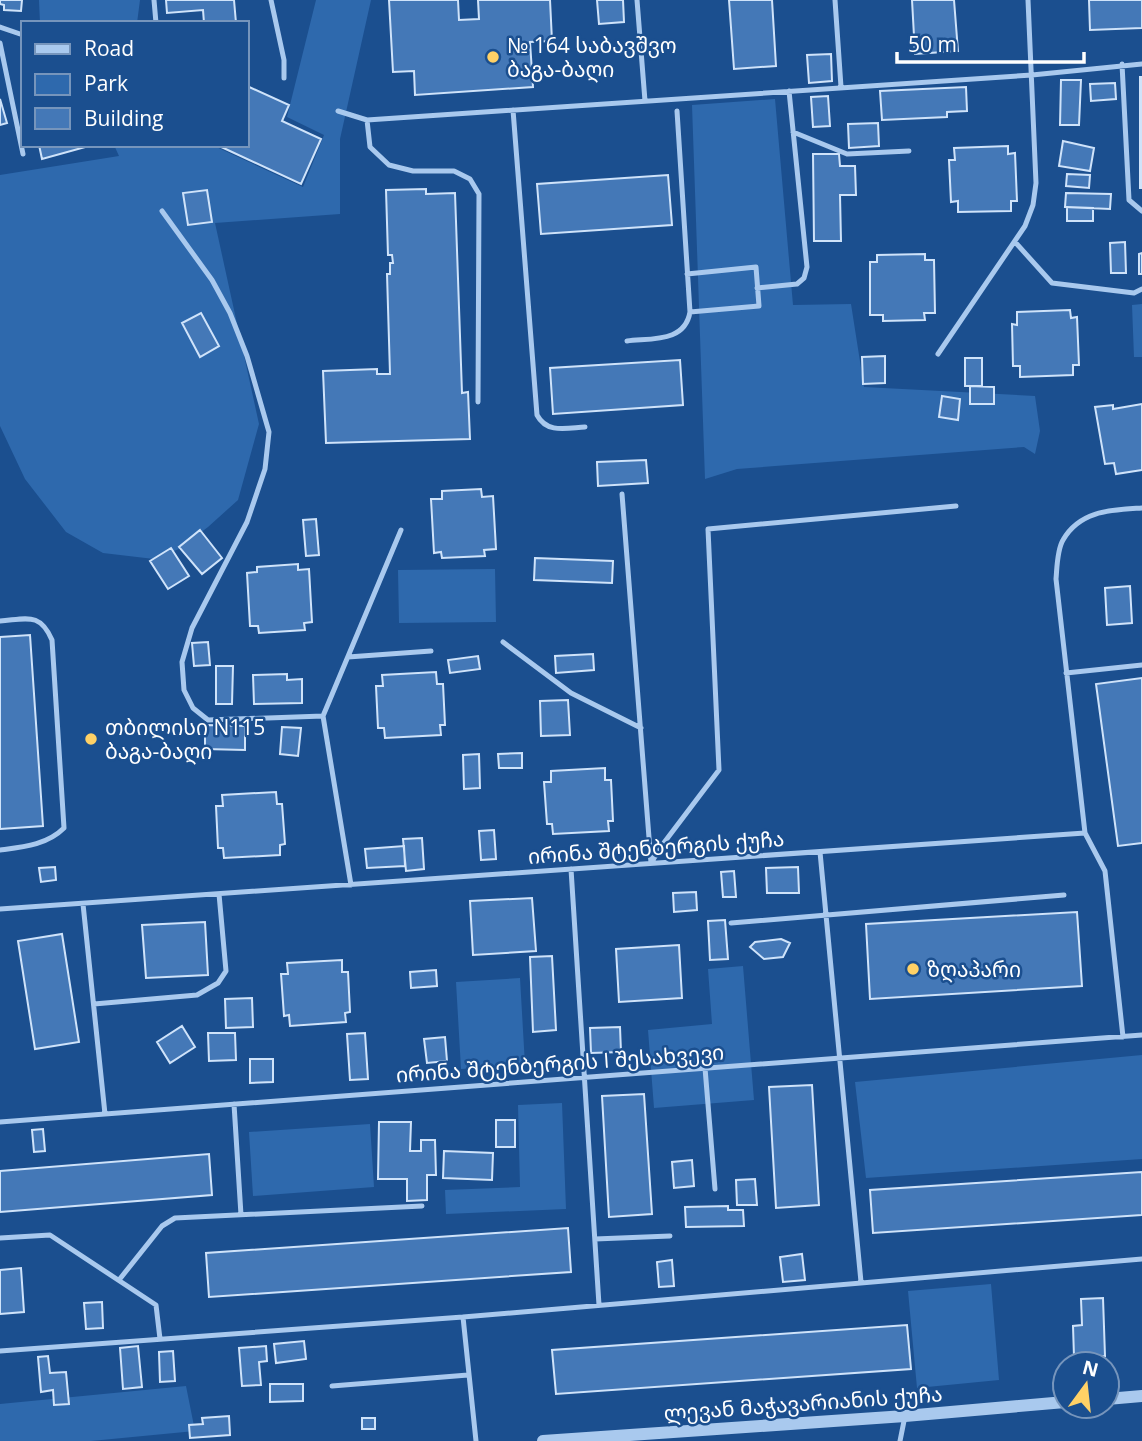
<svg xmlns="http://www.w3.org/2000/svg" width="1142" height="1441" viewBox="0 0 1142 1441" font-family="'Open Sans','Noto Sans Georgian',sans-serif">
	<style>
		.green { fill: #2e69ad }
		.building { fill: #4478b7; stroke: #cfe3fa; stroke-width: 2 }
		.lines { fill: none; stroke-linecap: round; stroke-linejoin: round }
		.service { stroke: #a9c9ee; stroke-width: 5 }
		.tertiary { stroke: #a9c9ee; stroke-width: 12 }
		.poi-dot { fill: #ffd166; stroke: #1b4f8f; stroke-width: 2.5 }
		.labels { text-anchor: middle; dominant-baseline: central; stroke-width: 5; stroke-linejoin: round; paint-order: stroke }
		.poi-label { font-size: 21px; fill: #fff; stroke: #1b4f8f; text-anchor: start }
		.street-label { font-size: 21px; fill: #fff; stroke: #1b4f8f }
	</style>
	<rect width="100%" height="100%" fill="#1b4f8f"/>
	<path class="green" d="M39,0h101l-3,23h-97z
		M316,0h55l-31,139v75l-125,9 44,201 -21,76 -30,27 -29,22 -25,10 -51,-6 -37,-21 -41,-53 -25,-53v-251l119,-19 -5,-11h98l91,42 21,-52 -37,-18z
		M775,99l18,206 58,-1 13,83 171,9 5,35 -5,23 -11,-7 -287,22 -32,10 -13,-374z
		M1142,304v53h-8l-2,-52z
		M495,569l1,53 -97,1 -1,-53z
		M743,966l11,134 -100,8 -6,-78 64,-6 -4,-55z
		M520,978l5,87 -64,4 -5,-87z
		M1142,1055v104l-276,19 -11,-96z
		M562,1103l4,106 -120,5 -1,-24 75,-3 -2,-82z
		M370,1124l4,63 -121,9 -4,-64z
		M991,1284l8,96 -82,8 -9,-97z
		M186,1386l9,45 -104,10h-91v-37z"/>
	<path class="building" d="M0,0h22l-1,11 -17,-1v-5l-4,-1z
		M166,0h68l2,23h-32l-1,-13 -36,3z
		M389,0h69l1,20 20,-1 -1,-19h72l2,41 -22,1 3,45 -118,8 -1,-24 -21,1z
		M597,0h26l1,22 -25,2z
		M729,0h43l4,66 -42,3z
		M912,0h42l4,51 -43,3z
		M1089,0h53v28l-52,2z
		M831,54l1,27 -23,2 -2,-28z
		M1140,77h2v111h-2z
		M1061,80h20l-2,45h-19z
		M1115,83l1,16 -25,2 -1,-17z
		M247,86l42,19 -7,16 39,18 -20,45 -84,-39h30z
		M966,87l1,24 -20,1v5l-65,3 -2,-29z
		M828,96l2,30 -17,1 -2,-30z
		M0,99l7,24 -7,2z
		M878,123l1,23 -30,2 -1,-24z
		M1063,141l31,7 -4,23 -31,-5z
		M39,145h50v1l-47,13z
		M1008,146v8l7,-1 2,48h-6v10l-53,1v-11l-7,1 -2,-42h6l-1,-12z
		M813,154h26l1,12h15l1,29h-16l1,46h-27z
		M1067,174l23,1 -1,13 -23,-2z
		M668,175l4,50 -131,9 -4,-50z
		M426,189v5l29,-1 7,200 6,-1 2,47 -144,4 -3,-72 54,-2v5h13l-3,-100h3v-11h3l-1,-8h-4l-2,-65z
		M207,190l5,32 -24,3 -5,-32z
		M1066,193l45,1 -1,15 -45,-2z
		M1067,207l26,1v13h-26z
		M1125,242l1,31h-15l-1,-30z
		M1142,253v21h-3v-20z
		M925,254v6h9l1,53h-11l1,7 -42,1v-6h-13v-53h7v-7z
		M1070,310l1,8 6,-1 2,48h-6v10l-53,2v-11h-7l-1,-42 5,1v-13z
		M201,313l18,33 -19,11 -18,-34z
		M885,356v27l-22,1 -1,-27z
		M965,358h17v28h-17z
		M680,360l3,45 -130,9 -3,-46z
		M970,386l24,1v17h-24z
		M942,396l18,3 -2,21 -19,-3z
		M1142,404v66l-26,4 -2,-11 -9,1 -10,-57 18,-2v4z
		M646,460l2,23 -50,3 -1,-24z
		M481,489l1,8 11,-1 3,53 -12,1 1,6 -43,2 -1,-6 -7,1 -3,-54h11v-8z
		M316,519l3,36 -13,1 -3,-36z
		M200,530l22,28 -20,16 -23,-27z
		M171,548l18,28 -21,13 -18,-28z
		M535,558l78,3 -1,22 -78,-3z
		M298,564v6l11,-1 3,53 -8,1 1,7 -46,3 -1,-7h-8l-3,-53 10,-1v-5z
		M1130,586l2,37 -25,2 -2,-37z
		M30,635l13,191 -43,3v-192z
		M208,642l2,23 -16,1 -2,-23z
		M593,654l1,16 -38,3 -1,-17z
		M478,656l2,13 -30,4 -2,-13z
		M216,666h17l-1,38h-16z
		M436,672l1,12h6l2,41h-5l1,10 -56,3 -1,-10h-6l-2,-42h7l-1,-11z
		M287,674v6l15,-1v24l-48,1 -1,-29z
		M1142,678v165l-24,3 -22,-162z
		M568,700l2,35 -29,1 -1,-35z
		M205,725l40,1v24l-40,-1z
		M282,727l19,1 -3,28 -18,-2z
		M522,753v15h-23l-1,-14z
		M479,754l1,34 -16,1 -1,-34z
		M605,768v12h6l2,41h-5l1,10 -56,3 -1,-10h-5l-3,-42h7v-11z
		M276,792l1,12h5l3,40 -5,1v10l-56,3 -1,-10h-5l-2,-42h7l-1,-11z
		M494,830l2,29 -15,1 -2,-29z
		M422,838l2,31 -18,2 -3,-32z
		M404,846l1,20 -38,2 -2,-19z
		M55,867l1,13 -15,2 -2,-14z
		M798,867l1,26h-32l-1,-25z
		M734,871l2,26h-13l-2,-25z
		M696,892l1,18 -23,2 -1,-19z
		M532,898l4,53 -63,4 -3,-54z
		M1077,912l5,74 -212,13 -4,-75z
		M725,920l3,39 -18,1 -2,-39z
		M205,922l3,53 -62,3 -4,-53z
		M62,934l17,108 -44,7 -17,-108z
		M781,939l9,4 -7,14 -19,2 -14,-12 5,-5z
		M679,945l3,53 -63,4 -3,-53z
		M552,956l4,74 -23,2 -3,-75z
		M342,960v12h6l2,40 -5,1 1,9 -56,4 -1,-11 -5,1 -3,-42h7l-1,-11z
		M436,970l1,16 -26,2 -1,-16z
		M252,998l1,29 -27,1 -1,-29z
		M182,1026l13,21 -25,16 -13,-21z
		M620,1027l1,25 -30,1 -1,-25z
		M208,1033h27l1,27 -27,1z
		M365,1033l3,46 -18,1 -3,-46z
		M445,1037l2,24 -20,2 -3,-24z
		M250,1059h23v23l-23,1z
		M812,1085l7,120 -43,3 -7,-121z
		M644,1094l8,120 -43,3 -7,-121z
		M496,1120h19v27h-19z
		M379,1122h32l-1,29h11v-11h14l1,35h-9v25l-20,1v-22h-29z
		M43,1129l2,22 -11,1 -2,-22z
		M444,1151l49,2 -1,27 -49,-2z
		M209,1154l3,41 -212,17v-41z
		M692,1160l2,26 -20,2 -2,-26z
		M1142,1172v43l-269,18 -3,-43z
		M755,1179l2,26h-20l-1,-25z
		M728,1206v4h15l1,16 -58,1 -1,-20z
		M568,1228l3,44 -362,25 -3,-44z
		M802,1254l3,26 -22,2 -3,-25z
		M672,1260l2,26 -15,1 -2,-25z
		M21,1268l3,44 -24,2v-44z
		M1103,1298l2,58 -31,1 -1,-31 9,-1 -1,-26z
		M102,1302l1,26 -17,1 -2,-26z
		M907,1325l4,44 -355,25 -4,-44z
		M304,1341l2,18 -30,4 -2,-19z
		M138,1346l4,41 -19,2 -3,-41z
		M266,1346l1,15 -8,1 2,23 -19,1 -3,-38z
		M173,1351l2,30 -15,1 -1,-30z
		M48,1356l2,17 16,-1 3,32 -15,1 -1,-15 -12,2 -3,-35z
		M270,1384h33v17l-33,1z
		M229,1416l1,19 -40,3 -1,-13 14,-1 -1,-6z
		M362,1418h13v11h-13z"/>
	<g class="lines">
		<path class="service" d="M154,0l2,23
			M271,0l13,60v18
			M637,0l8,101
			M835,0l6,87
			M0,27l23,8
			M0,43l23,111
			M1122,64l7,136 13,11
			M513,110l24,305c10,19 30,13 48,12
			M338,111l29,9 665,-45 110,-11
			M367,120l3,27 19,18 24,6h41l16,8 9,15 -1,208
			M793,132l54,22 62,-3
			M162,211l50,69 18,33 17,43 22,76 -4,37 -18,53 -55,106 -10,34 2,28 9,18 15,12 115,-4 28,169
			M1015,242l37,41 82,10 8,-4
			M687,274l69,-7 3,39 -69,6
			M757,288l40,-4 7,-6 3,-11 -18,-176
			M627,341c26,-3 58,1 63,-29l-13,-201
			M938,354l87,-128 8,-21 3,-22 -8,-183
			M622,494l29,369
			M0,621c27,-2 40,-9 52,19l12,188c-17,17 -41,19 -64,22
			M503,642l68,51 70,35
			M348,657l83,-6
			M1066,673l76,-8
			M323,716l78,-186
			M820,852l41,430
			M651,863l12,-19 56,-74 -11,-241 248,-23
			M571,869l28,436
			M83,904l22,210
			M0,909l1085,-76
			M731,923l333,-28
			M94,1004l103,-9 21,-12 8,-12 -7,-77
			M1123,1037l-18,-166 -20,-38 -29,-254c1,-11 1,-29 7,-39 17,-30 49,-30 79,-32
			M705,1068l10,121
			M234,1104l7,111
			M0,1122l1142,-87
			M0,1238l50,-3 106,70 4,34
			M595,1239l75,-3
			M119,1280l43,-54 13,-8 247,-12
			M463,1317l13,124
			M0,1351l463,-34 679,-58
			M332,1386l136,-11
			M900,1441l5,-25"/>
		<path class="tertiary" d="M1107,1399l35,-3
			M543,1441l362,-25 160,-14"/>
	</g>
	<g class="poi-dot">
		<circle cx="493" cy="57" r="7"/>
		<circle cx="91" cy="739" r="7"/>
		<circle cx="913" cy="969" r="7"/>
	</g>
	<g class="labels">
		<g class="poi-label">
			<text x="507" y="45">№ 164 საბავშვო<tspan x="507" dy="24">ბაგა-ბაღი</tspan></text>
			<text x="105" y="727">თბილისი N115<tspan x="105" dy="24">ბაგა-ბაღი</tspan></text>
			<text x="927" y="969">ზღაპარი</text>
		</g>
		<g class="street-label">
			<text transform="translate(656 847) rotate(-4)">ირინა შტენბერგის ქუჩა</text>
			<text transform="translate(560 1063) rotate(-4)">ირინა შტენბერგის I შესახვევი</text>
			<text transform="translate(803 1403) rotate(-4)">ლევან მაჭავარიანის ქუჩა</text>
		</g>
	</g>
	<rect x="21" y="21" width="228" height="126" fill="#1b4f8f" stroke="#7695bc" stroke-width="2"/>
	<rect x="35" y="44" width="35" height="10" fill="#a9c9ee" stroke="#7695bc" stroke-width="2"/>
	<text x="84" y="56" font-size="21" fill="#ffffff">Road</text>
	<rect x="35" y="74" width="35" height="21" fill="#2e69ad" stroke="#7695bc" stroke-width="2"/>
	<text x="84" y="91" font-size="21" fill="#ffffff">Park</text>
	<rect x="35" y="108" width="35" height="21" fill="#4478b7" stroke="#7695bc" stroke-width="2"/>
	<text x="84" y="126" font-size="21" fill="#ffffff">Building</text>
	<g transform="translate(1086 1385) rotate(15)"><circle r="33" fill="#1b4f8f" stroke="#7695bc" stroke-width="2"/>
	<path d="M0-5L12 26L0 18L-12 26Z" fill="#ffd166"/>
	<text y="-10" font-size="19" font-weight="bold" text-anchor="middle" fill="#ffffff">N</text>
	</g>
	<path d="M897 52v10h187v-10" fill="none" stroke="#ffffff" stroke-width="3.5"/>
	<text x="908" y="52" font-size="21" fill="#ffffff" stroke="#1b4f8f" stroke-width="5" paint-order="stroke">50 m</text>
</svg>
